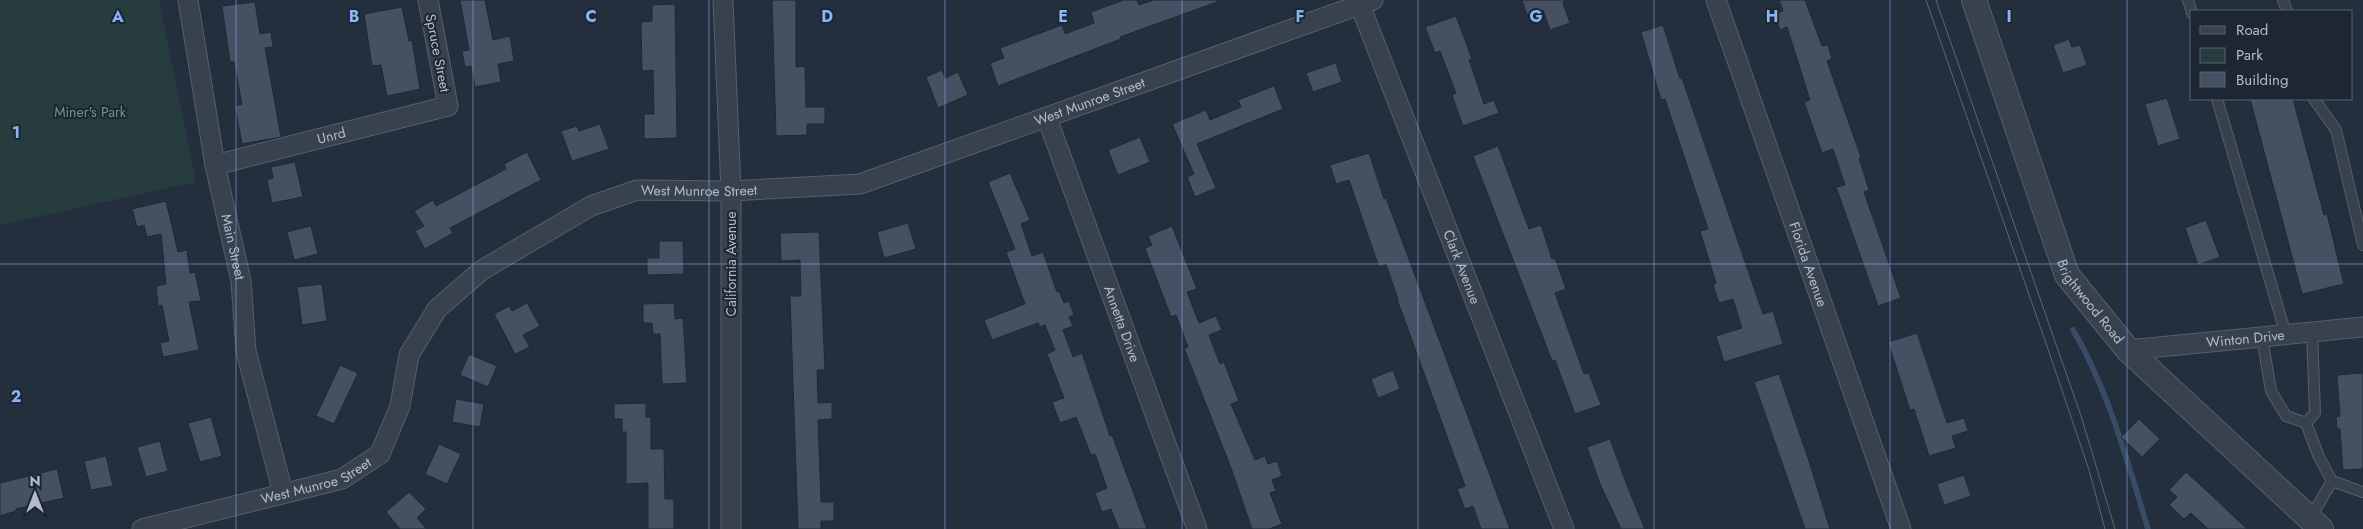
<svg xmlns="http://www.w3.org/2000/svg" width="2363" height="529" viewBox="0 0 2363 529" font-family="Jost,sans-serif">
	<style>
		.green { fill: #263c3f }
		.lines { fill: none; stroke-linecap: round; stroke-linejoin: round }
		.stream { stroke: #394c67; stroke-width: 5.5 }
		.building { fill: #455162; stroke: #1f2835 }
		.service-casing { stroke: #565f6c; stroke-width: 12 }
		.minor-casing { stroke: #565f6c; stroke-width: 21 }
		.tertiary-casing { stroke: #565f6c; stroke-width: 26 }
		.service { stroke: #38414e; stroke-width: 10 }
		.minor { stroke: #38414e; stroke-width: 19 }
		.tertiary { stroke: #38414e; stroke-width: 24 }
		.tram { stroke: #5a6575; stroke-width: 1 }
		.grid { fill: none; stroke: #8ab4f8; stroke-width: 1; stroke-opacity: 0.55 }
		.labels { text-anchor: middle; dominant-baseline: central; stroke-width: 4; stroke-linejoin: round; paint-order: stroke }
		.street-label { font-size: 14px; fill: #b4bcc9; stroke: #1d2633 }
		.park-label { font-size: 14px; fill: #6b9a76; stroke: #1d2633 }
		.grid-label { font-size: 16px; text-anchor: middle; font-weight: bold; fill: #8ab4f8; stroke: #1d2633; stroke-width: 4; stroke-linejoin: round; paint-order: stroke }
	</style>
	<rect width="100%" height="100%" fill="#242f3e"/>
	<path class="green" d="M0,0h159l37,182 -196,43z"/>
	<g class="lines">
		<path class="stream" d="M2073,330c35,59 55,133 75,199"/>
	</g>
	<path class="building" d="M460,0h25l8,40 17,-4 4,25 -16,3 3,18 -26,5 -4,-21 -6,1 -3,-16 7,-1z
		M772,0h24v67l9,-1 1,41h19v17h-18v11l-31,1z
		M1124,0h13l2,5 15,-5h63v2l-97,35 1,2 -123,47 -8,-23 14,-5 -4,-10 62,-23 3,9 29,-11 -3,-11z
		M1522,0h43l-2,3 7,20 -20,7 -7,-20 -16,5z
		M1779,0h26l17,46 6,-1 4,14 -5,2 34,96 -2,1 10,32 -5,2 37,106 -23,8 -42,-119 9,-2 -12,-36 -11,4 -18,-51 6,-2 -23,-73 -7,3 -6,-16 9,-3z
		M255,2l5,32 11,-2 2,15 -8,1 16,89 -39,7 -7,-38 7,-2 -8,-42h-4l-8,-56z
		M675,4l2,134 -33,1v-25h10l-1,-44 -11,1 -1,-49 11,-1v-16z
		M402,7l7,34 3,-1 8,49 -33,7 -6,-31 -9,1 -8,-52z
		M1456,16l16,43 -3,1 15,44 10,-4 5,13 -36,13 -11,-31 4,-2 -16,-42 -5,2 -10,-26z
		M1663,25l17,54 2,-1 81,236 10,-3 10,33 -59,18 -8,-26 26,-8 -9,-29 -14,4 -6,-18 3,-2 -16,-52 8,-2 -43,-130 -4,1 -20,-68z
		M2069,39l3,8 8,-2 7,20 -24,8 -10,-28z
		M1336,63l6,19 -29,10 -7,-19z
		M942,70l3,8 13,-6 10,23 -30,13 -12,-31z
		M1274,86l9,23 -86,35 19,44 -21,9 -8,-20 7,-3 -22,-50 34,-14 4,10 31,-13 -3,-7z
		M2167,98l13,41 -22,7 -13,-42z
		M2250,99h43l31,116 3,-1 17,70 -42,10z
		M600,124l9,25 -37,12 -11,-30 16,-5 2,5z
		M1140,137l10,25 -32,13 -10,-25z
		M1498,146l31,83 12,-4 11,34 3,-1 11,31 -11,4 29,81 5,-1 12,32 -26,9 -20,-54 -3,1 -79,-205z
		M527,152l14,28 -91,48 3,5 -28,16 -10,-18 9,-5 -10,-15 19,-11 3,6 70,-37 -2,-5z
		M1369,153l15,46 2,-1 124,331h-29l-8,-23 -8,3 -8,-20 8,-3 -68,-187h1l-12,-35 -7,3 -30,-87 -13,4 -6,-19z
		M295,162l8,35 -31,6 -5,-23 6,-2 -2,-11z
		M1010,173l20,47 -9,4 11,32 11,-4 14,40 2,-1 5,12 5,-2 5,14 -5,2 4,9 -10,4 10,27 9,-4 28,83 2,-1 35,94h-28l-8,-20 -9,3 -7,-19 12,-5 -12,-34 -4,1 -15,-38 -16,6 -8,-21 12,-4 -17,-44 8,-4 -10,-25 -5,2 -2,-4 -46,17 -8,-20 41,-16 -19,-52 9,-3 -27,-67z
		M166,201l12,51 9,-2 3,23 5,-1 6,29 -12,1 10,48 -36,7 -3,-14 9,-2 -7,-36 -4,1 -2,-20 10,-2 -5,-50 -14,3 -3,-12 -7,2 -5,-18z
		M2206,220l14,37 -22,8 -13,-37z
		M908,223l8,26 -32,9 -7,-26z
		M311,226l7,28 -24,6 -7,-28z
		M1172,226l25,63 -10,3 12,31 17,-7 6,14 -13,5 11,29 4,-2 15,39 -8,3 24,56 10,-4 3,8 9,-3 5,15 -10,4 4,11 -6,2 12,31 -13,5h-17l-21,-61 -47,-120 4,-1 -12,-32 -5,2 -26,-69 7,-3 -4,-9z
		M819,232l6,138h-8l1,33 14,-1v17l-14,1 3,82h13v19h-13v8h-23l-8,-233h11l-1,-36 -19,1 -1,-28z
		M659,241h24l1,33 -37,1v-17h12z
		M322,284l5,37 -25,4 -5,-38z
		M527,303l13,23 -17,9 7,12 -15,7 -21,-40 15,-8 3,5z
		M674,303l1,16 8,-1 4,65 -25,1 -2,-50h-7l-1,-11h-9v-19z
		M1917,333l30,90 17,-5 4,13 -16,5 4,12 -27,8 -15,-47 -4,1 -22,-68z
		M469,354l28,12 -9,21 -28,-12z
		M340,365l18,8 -24,51 -18,-8z
		M1393,370l7,19 -22,9 -7,-19z
		M2363,373v96l-20,1 -3,-41h-3l-1,-12 4,-1 -3,-41z
		M1779,374l29,84 22,71h-25l-51,-147z
		M456,399l28,5 -4,23 -28,-5z
		M646,403v14h5v32h13l1,50h9v30h-26v-46l-22,1v-52h-4v-13h-8v-15z
		M211,417l11,39 -22,6 -12,-39z
		M2139,419l21,20 -18,18 -21,-20z
		M1610,439l18,49 17,41h-24l-21,-45 -13,-37z
		M160,441l8,30 -22,6 -9,-30z
		M439,444l22,10 -14,30 -22,-10z
		M106,456l7,30 -22,4 -7,-29z
		M57,469l7,29 -48,11v2l-16,5v-33z
		M2186,472l23,21 38,36h-39l-17,-16 -7,6 -15,-14 8,-8 -8,-7z
		M1964,475l7,21 -27,9 -7,-21z
		M409,492l17,17 -9,9 10,11h-27l-14,-17z"/>
	<g class="lines">
		<defs>
			<path id="service" d="M2188,0l4,13
				M2283,0l4,11
				M2217,99l69,236
				M2314,99l22,31 27,115
				M2262,337l9,54 15,25 20,7 9,-10 -3,-81
				M2306,423l13,34 13,24 31,11
				M2310,519l22,-38"/>
			<g id="minor">
				<path id="s1" d="M188,0l27,165 26,116 5,70 37,142"/>
				<path d="M723,0l8,191v338"/>
				<path id="s2" d="M1716,0l185,529"/>
				<path id="s3" d="M1360,5l204,524"/>
				<path id="s4" d="M1047,118l150,411"/>
				<path id="s5" d="M215,165l233,-59 -20,-106"/>
				<path id="s6" d="M2128,350l235,-23"/>
				<path id="s7" d="M142,529l200,-50 38,-25 20,-48 9,-51 28,-46 45,-39 109,-64 46,-16 94,1 129,-7 513,-184"/>
			</g>
			<g id="tertiary">
				<path id="s8" d="M1974,0l93,275 61,75 193,179"/>
			</g>
		</defs>
		<use href="#service" class="service-casing"/>
		<use href="#minor" class="minor-casing"/>
		<use href="#tertiary" class="tertiary-casing"/>
		<use href="#service" class="service"/>
		<use href="#minor" class="minor"/>
		<use href="#tertiary" class="tertiary"/>
		<path class="tram" d="M1926,0l122,349 41,121 16,59
			M1936,0l145,416 34,113"/>
	</g>
	<path class="grid" d="M236,0v529M473,0v529M709,0v529M945,0v529M1182,0v529M1418,0v529M1654,0v529M1890,0v529M2127,0v529M0,264h2363"/>
	<g class="labels">
		<g class="street-label">
			<text transform="translate(438 53) rotate(79)">Spruce Street</text>
			<text stroke="none"><textPath href="#s7" startOffset="1111">West Munroe Street</textPath></text>
			<text stroke="none"><textPath href="#s5" startOffset="120">Unrd</textPath></text>
			<text stroke="none"><textPath href="#s7" startOffset="706">West Munroe Street</textPath></text>
			<text stroke="none"><textPath href="#s1" startOffset="251">Main Street</textPath></text>
			<text transform="translate(731 264) rotate(-90)">California Avenue</text>
			<text stroke="none"><textPath href="#s2" startOffset="280">Florida Avenue</textPath></text>
			<text stroke="none"><textPath href="#s3" startOffset="281">Clark Avenue</textPath></text>
			<text stroke="none"><textPath href="#s8" startOffset="325">Brightwood Road</textPath></text>
			<text stroke="none"><textPath href="#s4" startOffset="219">Annetta Drive</textPath></text>
			<text stroke="none"><textPath href="#s6" startOffset="118">Winton Drive</textPath></text>
			<text stroke="none"><textPath href="#s7" startOffset="181">West Munroe Street</textPath></text>
		</g>
		<g class="park-label">
			<text x="90" y="112">Miner's Park</text>
		</g>
	</g>
	<g class="grid-label">
		<text x="118" y="22">A</text>
		<text x="354" y="22">B</text>
		<text x="591" y="22">C</text>
		<text x="827" y="22">D</text>
		<text x="1063" y="22">E</text>
		<text x="1300" y="22">F</text>
		<text x="1536" y="22">G</text>
		<text x="1772" y="22">H</text>
		<text x="2009" y="22">I</text>
		<text x="16" y="138">1</text>
		<text x="16" y="402">2</text>
	</g>
	<rect x="2190" y="10" width="162" height="90" fill="#1d2633" stroke="#59626f"/>
	<rect x="2200" y="26" width="25" height="8" fill="#38414e" stroke="#59626f"/>
	<text x="2236" y="35" font-size="15" fill="#b4bcc9">Road</text>
	<rect x="2200" y="48" width="25" height="15" fill="#263c3f" stroke="#59626f"/>
	<text x="2236" y="60" font-size="15" fill="#b4bcc9">Park</text>
	<rect x="2200" y="72" width="25" height="15" fill="#455162" stroke="#59626f"/>
	<text x="2236" y="85" font-size="15" fill="#b4bcc9">Building</text>
	<g transform="translate(35 494)" stroke="#1d2633" stroke-width="4" paint-order="stroke">
	<path d="M0-4L9 19L0 12L-9 19Z" fill="#b4bcc9"/>
	<text y="-8" font-size="14" font-weight="bold" text-anchor="middle" fill="#b4bcc9">N</text>
	</g>
</svg>
